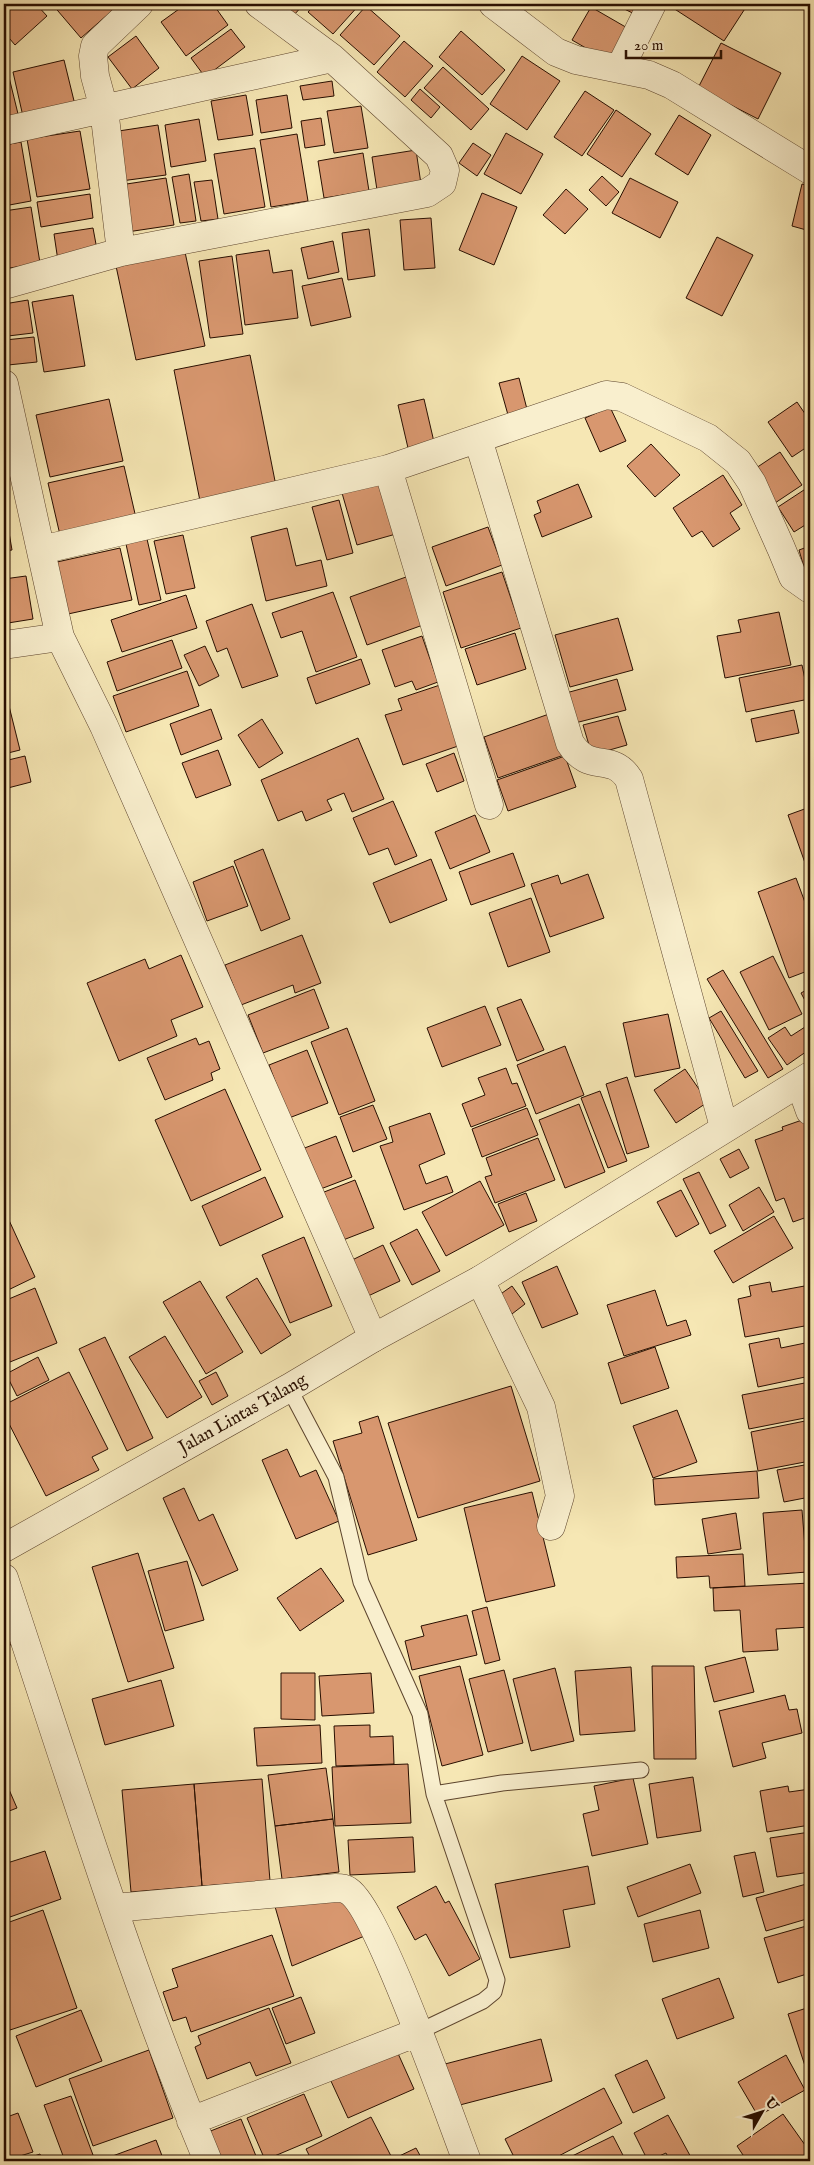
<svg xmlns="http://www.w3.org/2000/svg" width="814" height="2165" viewBox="0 0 814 2165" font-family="'IM FELL English',serif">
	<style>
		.building { fill: #d8976f; stroke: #280e00 }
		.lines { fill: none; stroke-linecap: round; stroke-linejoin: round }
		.service-casing { stroke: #5c442d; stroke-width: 17 }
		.minor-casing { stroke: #5c442d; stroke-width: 29 }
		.tertiary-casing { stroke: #5c442d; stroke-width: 29 }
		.service { stroke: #f9efce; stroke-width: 15 }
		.minor { stroke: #f9efce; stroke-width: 28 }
		.tertiary { stroke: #f9efce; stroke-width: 28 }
		.labels { text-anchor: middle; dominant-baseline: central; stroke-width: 5; stroke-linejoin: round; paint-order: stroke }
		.street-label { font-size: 18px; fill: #280e00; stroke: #f9efce }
	</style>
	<rect width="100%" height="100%" fill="#f6e7b4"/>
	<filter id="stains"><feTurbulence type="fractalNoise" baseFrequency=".004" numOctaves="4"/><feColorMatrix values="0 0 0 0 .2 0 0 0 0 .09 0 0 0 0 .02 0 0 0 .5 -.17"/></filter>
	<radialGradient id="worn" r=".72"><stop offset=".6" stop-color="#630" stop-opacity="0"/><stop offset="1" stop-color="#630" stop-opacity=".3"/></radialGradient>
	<path class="building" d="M15,4h21l11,12 -32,29 -11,-13v-18z
		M52,4h58l4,5 -33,29z
		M186,4h27l15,21 -42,31 -25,-34z
		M279,4h25l-11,12z
		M315,4h45l-27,30 -25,-22z
		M614,4h43l-8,17z
		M676,4h72l-24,37 -51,-33z
		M366,6l34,30 -26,29 -34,-30z
		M591,7l45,26 -19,33 -45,-26z
		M231,29l14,18 -40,30 -14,-19z
		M461,31l44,39 -23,25 -43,-38z
		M136,36l23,32 -27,21 -24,-32z
		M404,41l29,25 -28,31 -28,-25z
		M721,43l60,30 -23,46 -60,-31z
		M522,56l38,25 -33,49 -37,-26z
		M64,60l12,49 -52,12 -11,-49z
		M443,67l46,42 -18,21 -47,-42z
		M8,73l11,45 -15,4v-48z
		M332,81l2,15 -31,4 -3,-14z
		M420,89l20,18 -9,11 -20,-18z
		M585,91l29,19 -32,46 -28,-19z
		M246,95l7,40 -35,5 -7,-39z
		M287,95l5,33 -31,5 -5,-33z
		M361,106l7,42 -34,5 -7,-42z
		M616,110l35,24 -29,43 -35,-23z
		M679,115l32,20 -23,40 -33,-21z
		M321,118l4,27 -20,3 -4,-27z
		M199,119l7,42 -35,6 -6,-42z
		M158,125l8,50 -45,6 -9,-49z
		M80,131l10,58 -53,8 -10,-58z
		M506,133l37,21 -22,40 -37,-20z
		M297,134l11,67 -37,6 -11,-67z
		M21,142l10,59 -27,5v-61z
		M473,143l18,12 -14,21 -18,-13z
		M255,148l10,59 -41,7 -10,-60z
		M416,150l5,34 -44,6 -5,-33z
		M363,153l6,38 -45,7 -6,-37z
		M189,174l7,47 -16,2 -8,-46z
		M602,176l17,16 -13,14 -17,-16z
		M166,178l8,47 -47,7 -7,-47z
		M630,178l48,24 -18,36 -48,-25z
		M212,180l6,39 -17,2 -7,-39z
		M802,184l8,2v45l-18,-5z
		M566,189l22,20 -23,25 -22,-19z
		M482,193l35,14 -23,58 -35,-15z
		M90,194l3,24 -52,9 -4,-25z
		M31,207l9,56 -36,6v-58z
		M431,218l4,50 -31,2 -4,-50z
		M93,228l5,27 -40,6 -4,-27z
		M369,229l6,47 -27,4 -6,-47z
		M717,237l36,18 -31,61 -36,-18z
		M333,241l6,31 -31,7 -7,-31z
		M269,250l4,23 19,-3 6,48 -53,7 -9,-70z
		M185,252l20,94 -69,14 -20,-94z
		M232,256l11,78 -33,4 -11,-77z
		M342,278l9,39 -40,9 -9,-40z
		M73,295l12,71 -41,6 -12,-70z
		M28,300l5,33 -25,3 -4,-32z
		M34,337l3,25 -29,3 -3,-25z
		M250,355l26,131 -76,15 -26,-131z
		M519,378l10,39 -19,5 -11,-39z
		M109,399l14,62 -73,16 -14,-62z
		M424,399l10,43 -26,6 -10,-43z
		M797,402l13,19v24l-18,12 -24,-35z
		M610,407l16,34 -26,11 -15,-34z
		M651,444l29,31 -25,22 -28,-31z
		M780,452l22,33 -27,18 -22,-33z
		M124,466l12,52 -76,17 -12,-52z
		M723,475l19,30 -12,8 10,16 -27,18 -11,-16 -10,6 -19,-29z
		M381,482l15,52 -39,11 -15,-52z
		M578,484l14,33 -50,20 -8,-22 7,-3 -4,-11z
		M810,486v36l-16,10 -16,-25z
		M339,500l14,53 -26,7 -15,-53z
		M4,509h1l7,41 -8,1z
		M488,527l14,38 -56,21 -14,-39z
		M287,528l9,38 25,-6 6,26 -61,15 -15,-64z
		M183,535l12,53 -29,6 -12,-53z
		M147,539l14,61 -22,5 -13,-61z
		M810,546v34l-2,1 -9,-31z
		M120,548l12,52 -64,14 -11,-52z
		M502,572l19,56 -60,20 -18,-56z
		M26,576l7,43 -25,4 -4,-44z
		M406,577l17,48 -56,20 -17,-48z
		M333,592l24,65 -41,15 -14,-41 -21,7 -9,-25z
		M186,595l11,33 -75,24 -11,-32z
		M252,604l26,72 -36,12 -15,-40 -10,4 -11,-31z
		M779,612l12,53 -66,13 -8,-42 24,-4 -3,-12z
		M618,618l15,52 -63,17 -15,-52z
		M515,633l11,36 -49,16 -12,-36z
		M422,636l16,46 -22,8 -4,-9 -17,6 -13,-37z
		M172,640l10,28 -65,23 -10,-29z
		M205,646l14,30 -20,10 -15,-31z
		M361,659l9,25 -54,20 -9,-26z
		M802,665l7,34 -63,13 -7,-34z
		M187,671l12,35 -73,26 -13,-36z
		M617,679l9,31 -51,13 -9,-30z
		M440,685l21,60 -58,20 -18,-50 17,-5 -4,-11z
		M4,686l16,64 -16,4z
		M211,709l11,30 -41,16 -11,-31z
		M794,710l5,23 -43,9 -5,-23z
		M549,714l15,41 -66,23 -14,-41z
		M618,716l9,29 -35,10 -9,-30z
		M262,719l21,34 -24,15 -21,-33z
		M358,738l26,61 -32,13 -8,-19 -17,7 5,10 -26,11 -4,-10 -24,10 -17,-41z
		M218,750l13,35 -35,13 -14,-35z
		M454,753l10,28 -27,11 -11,-28z
		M25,756l6,26 -27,7v-28z
		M565,756l11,31 -68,24 -11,-31z
		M393,801l24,55 -22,9 -7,-17 -19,7 -16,-37z
		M810,807v70l-22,-62z
		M475,815l15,37 -40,17 -15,-37z
		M263,849l27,70 -29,12 -27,-70z
		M513,853l12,33 -54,19 -12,-33z
		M431,859l16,41 -57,23 -17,-40z
		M233,866l15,40 -41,15 -14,-39z
		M588,874l16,44 -54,19 -19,-53 27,-9 3,9z
		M796,878l14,38v54l-21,8 -31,-86z
		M531,898l19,54 -42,15 -19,-54z
		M302,935l19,48 -26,10 -2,-8 -52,20 -16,-40z
		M181,955l22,52 -32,13 6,16 -58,25 -32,-78 58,-24 4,10z
		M773,956l29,58 -33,16 -29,-58z
		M723,970l60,99 -15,9 -61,-99z
		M810,988v22l-9,-17z
		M314,989l15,39 -66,25 -15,-38z
		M521,999l23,51 -27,11 -20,-53z
		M485,1006l16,39 -59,22 -15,-39z
		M721,1011l37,60 -13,7 -36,-60z
		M668,1014l12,54 -45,9 -12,-54z
		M785,1027l6,9 14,-9 5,8v14l-23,16 -19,-27z
		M347,1028l28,73 -36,14 -28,-73z
		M196,1038l3,7 10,-4 11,28 -9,4 2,7 -48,20 -18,-42z
		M565,1046l19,49 -48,19 -19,-49z
		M307,1050l21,53 -39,15 -20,-53z
		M506,1068l6,16 5,-1 9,23 -55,21 -9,-23 23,-9 -7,-17z
		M685,1069l23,33 -32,21 -22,-33z
		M627,1077l22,70 -22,7 -21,-70z
		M225,1089l36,81 -70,31 -36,-81z
		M600,1091l27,70 -19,7 -27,-70z
		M579,1104l26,68 -40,16 -26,-68z
		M373,1105l14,34 -34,13 -13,-35z
		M527,1108l11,27 -56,22 -10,-28z
		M430,1113l15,41 -26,11 7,19 21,-8 6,16 -49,18 -24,-64 13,-4 -4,-15z
		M805,1119l5,14v83l-17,6 -9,-24 -8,3 -21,-61 28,-10 -1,-3z
		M336,1136l16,41 -34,13 -16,-41z
		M538,1138l17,42 -60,23 -10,-26 7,-2 -6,-17z
		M739,1149l10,19 -19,10 -10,-19z
		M699,1172l27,54 -16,8 -27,-55z
		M265,1177l18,40 -63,29 -18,-40z
		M355,1180l19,48 -36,14 -19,-48z
		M480,1181l24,44 -58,31 -24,-44z
		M759,1187l15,25 -31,19 -14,-26z
		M681,1190l18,34 -23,13 -19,-35z
		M526,1193l11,28 -28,11 -11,-28z
		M774,1216l19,32 -60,35 -19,-32z
		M8,1218l27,59 -31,15v-72z
		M417,1229l23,42 -28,14 -22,-42z
		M304,1237l28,69 -42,17 -28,-68z
		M383,1245l17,36 -34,16 -18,-35z
		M557,1266l21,48 -36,14 -20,-46z
		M257,1278l34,57 -30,19 -35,-57z
		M200,1281l43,71 -37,22 -43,-72z
		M770,1282l2,10 38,-7v40l-65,12 -7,-38 13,-3 -2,-10z
		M512,1286l13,18 -17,13 -13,-19z
		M35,1288l22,55 -52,21 -1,-63z
		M655,1290l12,36 19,-6 5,15 -67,21 -17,-51z
		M165,1336l37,61 -35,21 -38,-61z
		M105,1337l48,101 -26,13 -48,-102z
		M779,1338l2,10 29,-6v34l-52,11 -9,-43z
		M655,1347l14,41 -48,16 -13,-41z
		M38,1357l11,23 -32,16 -11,-22z
		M69,1372l39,77 -16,8 7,13 -53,26 -42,-82v-9z
		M216,1372l12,24 -16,9 -13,-24z
		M810,1382v35l-61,12 -7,-34z
		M511,1386l29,95 -122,37 -30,-95z
		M677,1410l20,52 -44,16 -20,-52z
		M378,1416l39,124 -49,15 -35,-114 29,-8 -3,-11z
		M810,1420v41l-52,10 -7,-39z
		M287,1449l13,28 16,-7 23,51 -43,18 -34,-79z
		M810,1464v33l-26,5 -7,-32z
		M757,1471l2,27 -104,7 -2,-26z
		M184,1488l15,33 14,-7 25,56 -36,16 -39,-88z
		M532,1492l23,94 -69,16 -22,-94z
		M802,1510l5,62 -39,3 -5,-62z
		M736,1513l5,36 -33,5 -6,-35z
		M138,1553l36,115 -46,14 -36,-115z
		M743,1554l2,32 -35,2 -1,-12 -32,2 -1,-21z
		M187,1561l17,59 -39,11 -17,-60z
		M321,1568l23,33 -44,30 -23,-33z
		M810,1583v44l-34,2 2,21 -35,2 -3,-42 -26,1 -1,-23z
		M487,1607l13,53 -15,4 -13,-53z
		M4,1609l12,34 -12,4z
		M467,1615l10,40 -65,15 -7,-29 19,-5 -3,-10z
		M745,1657l9,35 -40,10 -9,-35z
		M460,1666l23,89 -41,11 -23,-90z
		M652,1666h42l2,93h-42z
		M631,1667l4,64 -55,4 -5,-64z
		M555,1668l19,73 -43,10 -18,-72z
		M504,1670l19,73 -35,9 -19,-73z
		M281,1673h34v47l-34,-1z
		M371,1673l3,40 -52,3 -3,-40z
		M161,1680l13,46 -69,19 -13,-46z
		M785,1695l4,15 8,-1 5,24 -40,10 4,15 -33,9 -14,-56z
		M320,1725l2,38 -65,3 -3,-38z
		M370,1725v12l23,-1 1,28 -58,2 -2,-40z
		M408,1764l3,59 -76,3 -3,-59z
		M326,1768l7,51 -58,7 -7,-51z
		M693,1777l8,54 -44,7 -8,-54z
		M4,1778l13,30 -13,5z
		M633,1778l15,66 -56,12 -9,-42 16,-4 -5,-24z
		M262,1779l8,102 -68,5 -8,-102z
		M194,1784l8,102 -71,6 -9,-102z
		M788,1786l1,6 21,-3v36l-43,7 -7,-41z
		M333,1819l6,53 -57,7 -7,-53z
		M810,1832v40l-33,5 -7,-39z
		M413,1837l2,35 -65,3 -2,-35z
		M45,1851l16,48 -51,18 -6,-19v-34z
		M755,1852l9,40 -21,5 -9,-41z
		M690,1864l11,29 -63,24 -11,-30z
		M588,1866l7,38 -32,6 7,37 -60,11 -15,-74z
		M810,1883v35l-44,13 -10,-33z
		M436,1886l9,17 4,-2 31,58 -31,17 -23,-42 -11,6 -18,-33z
		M345,1898l22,37 -75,31 -18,-63z
		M43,1910l34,98 -67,22 -6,-17v-89z
		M700,1910l9,38 -56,14 -9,-38z
		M810,1925v48l-32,10 -14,-45z
		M272,1935l22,61 -103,36 -5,-15 -13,4 -10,-29 15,-5 -6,-18z
		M719,1978l15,40 -57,21 -15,-40z
		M301,1997l14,36 -29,11 -14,-36z
		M810,2007v64l-3,1 -19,-58z
		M269,2008l22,55 -35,13 -6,-14 -43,17 -12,-32 6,-3 -3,-8z
		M81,2010l21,51 -66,26 -20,-51z
		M541,2039l11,42 -96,25 -11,-42z
		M396,2049l18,40 -66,29 -18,-39z
		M149,2050l24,68 -80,28 -24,-67z
		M786,2055l19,35 -47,26 -20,-34z
		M647,2060l18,38 -32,15 -18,-38z
		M604,2088l18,35 -73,38h-33l-11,-22z
		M304,2094l18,42 -57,24 -18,-42z
		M71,2096l22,59 -17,6h-11l-21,-56z
		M18,2113l15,39 -29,9v-43z
		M783,2114l27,38v9h-63l-10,-15z
		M668,2115l25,46h-23l-4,-8 -18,8 -14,-28z
		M371,2117l20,39 -10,5h-69l-6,-12z
		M241,2119l17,42h-38l-12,-29z
		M613,2136l13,25h-64z
		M156,2140l8,21h-65z
		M416,2148l7,13h-34z
		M40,2154l3,7h-23z"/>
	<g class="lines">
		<defs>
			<path id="service" d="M289,1388l47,89 25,105 59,132 14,80 63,186 -3,12 -11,9 -65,31
				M434,1794l68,-11 139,-13"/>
			<path id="minor" d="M493,4l63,48 20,8 73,15 23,10 138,85
				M620,68l32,-64
				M4,131l328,-73
				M121,252l-17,-143 -9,-33 -2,-20 2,-10 44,-42
				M4,285l117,-33 306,-59 15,-10 3,-13 -6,-14 -107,-98 -73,-54
				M4,384l56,253 44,89 269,612
				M478,439l92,304c20,32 41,8 59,36l95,348
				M388,469l101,336
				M41,550l347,-81 218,-74 16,2 86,41 30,24 14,21 29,65 12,29 17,12
				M4,645l56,-8
				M800,1083l10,28
				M480,1280l61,127 19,89 -9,30
				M4,1578c65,195 125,393 204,583
				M114,1908l222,-20c3,0 8,0 11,2 29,14 104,230 120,271
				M191,2121l227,-89"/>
			<g id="tertiary">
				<path id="s1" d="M4,1548l285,-160 84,-50 107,-58 330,-204"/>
			</g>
		</defs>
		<use href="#service" class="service-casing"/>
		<use href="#minor" class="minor-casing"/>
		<use href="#tertiary" class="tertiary-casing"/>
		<use href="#service" class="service"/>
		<use href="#minor" class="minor"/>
		<use href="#tertiary" class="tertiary"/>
	</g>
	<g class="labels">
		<g class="street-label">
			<text stroke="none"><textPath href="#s1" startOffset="274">Jalan Lintas Talang</textPath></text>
		</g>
	</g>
	<rect width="814" height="2165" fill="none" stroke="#f6e7b4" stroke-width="20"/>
	<rect x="5" y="5" width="804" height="2155" fill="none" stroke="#280e00" stroke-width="2.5"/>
	<rect x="10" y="10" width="794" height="2145" fill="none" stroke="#280e00"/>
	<g transform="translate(762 2112) rotate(51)" stroke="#f9efce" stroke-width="4" paint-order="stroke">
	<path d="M0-4L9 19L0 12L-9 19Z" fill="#280e00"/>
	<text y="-8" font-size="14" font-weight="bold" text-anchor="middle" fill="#280e00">U</text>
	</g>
	<path d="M626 50v8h95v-8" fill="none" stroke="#280e00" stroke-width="2.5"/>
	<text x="634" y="50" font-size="15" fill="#280e00" stroke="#f9efce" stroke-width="4" paint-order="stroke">20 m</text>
	<rect width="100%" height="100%" filter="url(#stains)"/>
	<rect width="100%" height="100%" fill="url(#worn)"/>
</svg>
